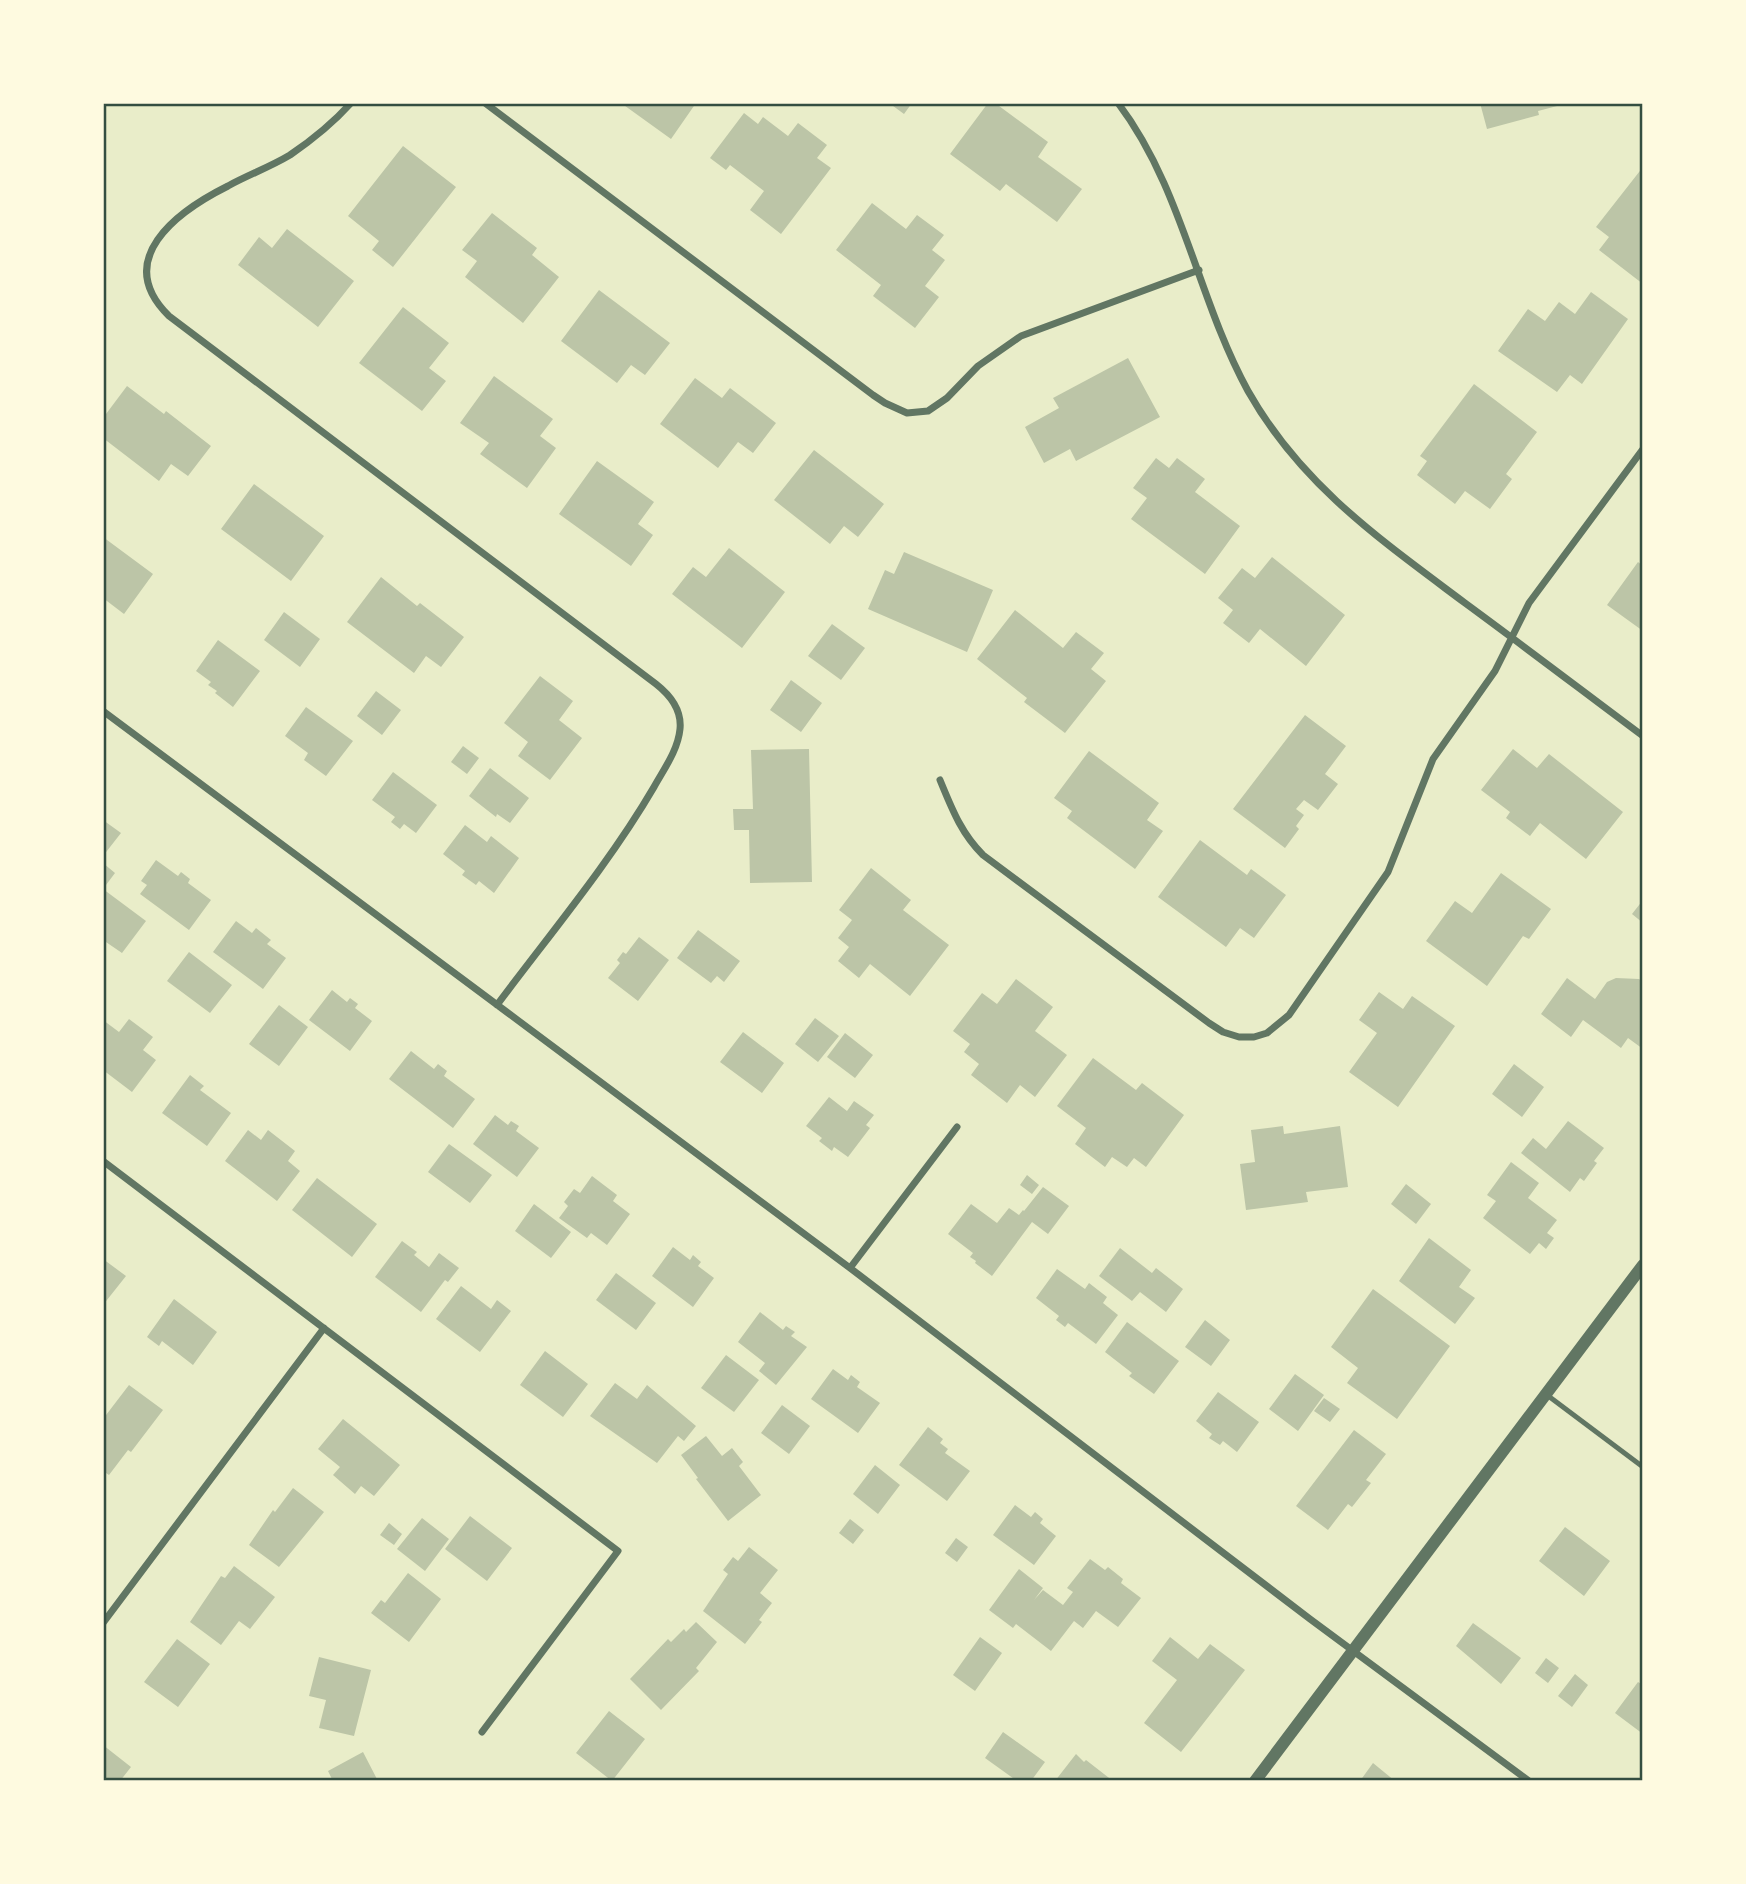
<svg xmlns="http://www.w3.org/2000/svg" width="1746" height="1884" viewBox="0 0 1746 1884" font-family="'Fira Sans',sans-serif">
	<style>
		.building { fill: #bcc5a7 }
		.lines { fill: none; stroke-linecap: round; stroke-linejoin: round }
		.service { stroke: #617663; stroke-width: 5 }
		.minor { stroke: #617663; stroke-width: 7 }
		.tertiary { stroke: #617663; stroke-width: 12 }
		.neatline { fill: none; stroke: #344e41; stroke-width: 2.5 }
	</style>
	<rect width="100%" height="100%" fill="#e9edc9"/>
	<path class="building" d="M621,103h75l-25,36z
		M889,103h23l-8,11z
		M988,103h7l53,39 -10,15 44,32 -25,33 -51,-38 -6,7 -50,-37z
		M1480,103h80l1,2 -23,6 1,4 -52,14z
		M744,113l14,11 5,-7 25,19 10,-13 29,22 -10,13 14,10 -50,66 -31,-24 14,-19 -34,-26 -4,5 -16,-12z
		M403,146l53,41 -63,80 -21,-17 7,-9 -31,-25z
		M1643,167v117l-44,-34 10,-13 -13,-10z
		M872,203l34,26 11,-14 27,20 -12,15 13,10 -20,26 14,11 -24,31 -42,-32 8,-11 -45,-35z
		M492,213l45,35 -5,7 27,22 -36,46 -58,-46 12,-16 -15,-11z
		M287,229l67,52 -36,46 -80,-62 21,-28 13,11z
		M599,290l71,53 -25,32 -14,-10 -14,18 -56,-42z
		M1591,292l37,27 -46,65 -12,-9 -13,17 -59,-41 30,-42 17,12 14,-19 16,12z
		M403,307l46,36 -20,25 17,13 -24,30 -63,-48z
		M1128,358l32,59 -84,44 -6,-12 -26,14 -19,-36 34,-19 -6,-10z
		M494,376l59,43 -13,17 16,12 -29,40 -47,-34 9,-11 -29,-20z
		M695,378l27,20 8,-10 46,35 -23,30 -15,-11 -20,26 -58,-44z
		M1474,384l63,48 -31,42 6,5 -22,30 -25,-18 -10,13 -38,-29 10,-14 -7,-5z
		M127,386l37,28 2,-3 45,35 -23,30 -17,-12 -12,17 -56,-43v-20z
		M814,450l70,54 -26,33 -14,-11 -14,18 -56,-44z
		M1156,458l13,10 8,-10 28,21 -10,13 45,34 -35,48 -74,-55 16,-21 -14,-10z
		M597,461l57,41 -16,22 15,11 -22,31 -72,-52z
		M254,484l70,52 -33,45 -70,-52z
		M103,537l50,37 -29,40 -21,-16z
		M729,548l56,44 -43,56 -70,-54 21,-27 13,10z
		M904,552l89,38 -26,62 -99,-43 17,-39 9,4z
		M1272,557l73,58 -39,51 -46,-37 -11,14 -26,-20 10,-13 -15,-12 24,-30 13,10z
		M1638,562l5,4v65l-36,-26z
		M381,577l36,29 3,-3 44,34 -23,30 -15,-11 -12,17 -67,-51z
		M1015,610l48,38 13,-16 28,21 -13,16 15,12 -41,52 -41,-31 3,-4 -50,-39z
		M284,612l36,27 -20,28 -36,-27z
		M832,624l33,24 -24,32 -33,-24z
		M218,640l42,31 -27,36 -18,-14 2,-2 -9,-6 3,-3 -15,-11z
		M540,676l33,25 -14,19 23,18 -32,42 -32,-24 10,-14 -24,-19z
		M791,680l31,23 -21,29 -31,-22z
		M376,691l25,19 -19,25 -25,-19z
		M306,707l47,34 -27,35 -22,-16 4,-7 -23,-17z
		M1305,715l41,31 -21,28 13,10 -20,26 -14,-10 -8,9 8,6 -8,11 3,3 -14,19 -52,-39z
		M463,746l16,12 -12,16 -16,-12z
		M809,749l3,133 -62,1 -1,-53h-15l-1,-21h20l-2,-59z
		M1513,749l24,19 12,-14 74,58 -37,47 -46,-36 -10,13 -24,-18 4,-6 -29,-22z
		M1089,751l70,52 -12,17 16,11 -28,38 -68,-51 5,-7 -18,-13z
		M490,768l39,30 -19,25 -13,-9 -1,3 -27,-21z
		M393,772l44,33 -21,28 -12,-9 -4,5 -9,-7 4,-5 -23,-17z
		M103,820l18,13 -18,23z
		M465,825l22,17 4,-6 28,22 -25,35 -15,-12 -3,4 -14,-10 3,-4 -22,-17z
		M1200,840l47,35 4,-6 35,26 -32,43 -14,-10 -14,19 -68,-50z
		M156,860l22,16 3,-4 9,7 -2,4 23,17 -22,30 -49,-36 7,-9 -6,-4z
		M103,863l12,10 -12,16z
		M871,868l40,32 -8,10 46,35 -39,51 -40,-32 -11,14 -21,-17 11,-14 -11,-9 14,-18 -13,-10z
		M1501,873l50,36 -22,30 -6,-3 -36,50 -61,-45 29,-40 17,12z
		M103,889l43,32 -24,32 -19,-13z
		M1643,900v23l-11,-9z
		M236,921l16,12 4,-5 15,12 -4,4 19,14 -23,31 -50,-37z
		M698,930l42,31 -16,21 -7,-6 -6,7 -34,-25z
		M639,937l30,23 -31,41 -30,-23 12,-15 -3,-3 6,-8 3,2z
		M189,952l43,33 -22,28 -43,-32z
		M1567,978l28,21 12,-17 9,-4 23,1 4,3v67l-15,-11 -7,10 -38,-28 -12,17 -30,-23z
		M1016,979l37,28 -18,24 32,24 -32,42 -15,-12 -13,18 -36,-28 8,-11 -15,-12 6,-8 -17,-13 29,-38 15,11z
		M332,990l15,12 3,-4 8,6 -3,4 17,13 -22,30 -41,-31z
		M1379,992l24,17 9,-13 43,30 -57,81 -49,-35 28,-39 -18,-13z
		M279,1005l29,22 -29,39 -30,-22z
		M815,1018l24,18 -21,26 -23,-18z
		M129,1019l24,18 -10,13 13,10 -24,32 -29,-22v-50l16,12z
		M743,1032l41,31 -22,30 -42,-31z
		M845,1033l28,22 -18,23 -28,-21z
		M411,1051l23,18 4,-5 9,7 -3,5 31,23 -22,29 -64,-49z
		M1093,1058l43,32 6,-7 42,32 -38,52 -12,-9 -7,9 -15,-10 -7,10 -30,-23 11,-16 -29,-22z
		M1514,1064l30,23 -22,30 -30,-23z
		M190,1075l14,11 -4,4 31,23 -24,33 -45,-33z
		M829,1097l18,14 7,-10 20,14 -8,10 4,3 -22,29 -14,-10 -2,4 -13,-10 3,-3 -16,-12z
		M495,1115l13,10 3,-4 8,5 -3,5 23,17 -22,29 -44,-33z
		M1568,1121l36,27 -10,13 3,2 -13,18 -4,-3 -10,14 -49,-39 12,-15 13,11z
		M1283,1126l1,8 56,-8 8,61 -42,5 2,10 -62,8 -6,-46 15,-2 -4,-32z
		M248,1130l13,10 7,-10 27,21 -7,10 12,10 -23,30 -52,-40z
		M449,1144l43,31 -22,28 -42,-31z
		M1511,1162l28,21 -11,15 29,22 -10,13 7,5 -8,11 -7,-6 -9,11 -47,-36 13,-17 -9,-6z
		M1027,1175l12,10 -7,9 -12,-9z
		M592,1176l25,19 -4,6 17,13 -23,31 -16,-12 -4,5 -28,-20 9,-12 -4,-4 10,-13 6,4z
		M317,1178l60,46 -25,33 -60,-47z
		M1406,1184l25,20 -15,20 -25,-20z
		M1043,1187l26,19 -21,28 -16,-12 -40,54 -17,-13 1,-2 -6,-4 3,-4 -25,-19 23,-30 26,19 12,-15 10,7 4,-5 1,1z
		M534,1204l37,28 -20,26 -36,-27z
		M1429,1238l42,32 -12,17 16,11 -20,26 -56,-43z
		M402,1241l15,11 -3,3 15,12 10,-14 20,15 -11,14 -3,-2 -24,32 -46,-35z
		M673,1247l17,13 3,-5 8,7 -3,4 16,12 -21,29 -41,-31z
		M1120,1248l32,25 4,-5 27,21 -17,23 -26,-20 -8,9 -33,-25z
		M103,1259l23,17 -23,29z
		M1057,1269l28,20 4,-6 18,14 -4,6 15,12 -22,29 -28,-21 -3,4 -9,-7 3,-4 -23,-18z
		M616,1273l40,30 -20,27 -40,-30z
		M461,1286l30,23 6,-9 14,11 -31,41 -44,-33z
		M1373,1289l77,57 -53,73 -50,-36 11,-15 -27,-21z
		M174,1299l43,33 -24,33 -31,-24 -3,5 -12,-9z
		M760,1312l23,18 3,-4 9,6 -4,4 16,11 -31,38 -17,-14 6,-8 -27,-21z
		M1205,1320l25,20 -19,26 -26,-19z
		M1127,1322l52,39 -25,33 -25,-18 3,-3 -27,-21z
		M545,1351l43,33 -25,33 -43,-32z
		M726,1355l33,25 -25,32 -33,-24z
		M833,1369l15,11 3,-5 9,7 -3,5 23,16 -22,30 -47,-34z
		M1295,1374l29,21 -26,36 -29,-22z
		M615,1383l22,16 10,-14 49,41 -12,15 -6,-5 -21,27 -67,-47z
		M129,1385l34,25 -32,42 -3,-2 -19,25 -6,-4v-52z
		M1218,1392l41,30 -22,30 -14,-11 -3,4 -11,-7 3,-4 -16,-13z
		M1324,1398l16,11 -10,13 -16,-11z
		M782,1405l28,21 -21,28 -28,-21z
		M343,1419l57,46 -26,31 -13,-10 -6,8 -22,-19 7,-8 -22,-18z
		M928,1427l15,12 -3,4 8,6 -3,4 25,18 -23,30 -48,-36z
		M1354,1430l32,24 -20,26 5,3 -19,24 -4,-3 -20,26 -32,-24z
		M706,1436l16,20 10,-8 11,14 -4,4 22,29 -33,26 -32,-42 2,-1 -17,-23z
		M875,1465l25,20 -22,29 -25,-20z
		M293,1488l31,24 -45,55 -30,-22 24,-35 2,2z
		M1015,1505l16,12 4,-5 8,7 -3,4 16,13 -22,29 -41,-30z
		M470,1516l42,32 -25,33 -42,-32z
		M422,1518l27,21 -24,32 -28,-22z
		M850,1519l14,11 -11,14 -14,-11z
		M389,1523l13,11 -8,11 -14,-10z
		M1565,1527l45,34 -26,35 -45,-35z
		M956,1538l12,9 -11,15 -12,-9z
		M749,1547l29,23 -18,23 12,10 -13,17 3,2 -17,22 -42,-33 25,-37 -5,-4 10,-13 5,4z
		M1090,1559l15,11 3,-3 15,12 -2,4 20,15 -23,29 -22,-16 -13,17 -9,-7 -23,30 -35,-27 -3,4 -24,-18 30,-41 24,19 -9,12 9,-10 20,15 10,-13 -6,-4z
		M234,1566l41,31 -25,32 -11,-8 -18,24 -31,-23 31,-46 4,2z
		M408,1573l33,26 -32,43 -38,-29 10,-13 4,3z
		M696,1622l21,20 -21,26 3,3 -38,39 -31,-31 38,-40 3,3 13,-13 2,3z
		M1473,1623l48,35 -20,26 -45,-38z
		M980,1637l22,16 -27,38 -22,-16z
		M1170,1637l28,22 12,-15 35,26 -64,82 -37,-29 33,-43 -25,-19z
		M177,1639l33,25 -32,43 -34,-25z
		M319,1657l52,13 -17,66 -35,-8 7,-28 -17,-4z
		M1546,1658l13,10 -11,15 -13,-10z
		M1575,1674l13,11 -16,22 -14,-11z
		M1638,1682l5,3v49l-28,-21z
		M609,1711l36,28 -33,42 -36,-28z
		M1003,1732l42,30 -14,19h-14l-32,-23z
		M103,1745l28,22 -11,14h-17z
		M363,1752l15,29h-45l-5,-10z
		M1076,1754l8,8 2,-2 27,21h-58z
		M1373,1763l22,18h-35z"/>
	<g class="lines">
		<path class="service" d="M1547,1395l96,72"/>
		<path class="minor" d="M351,103c-18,20 -39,37 -61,52 -20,12 -42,20 -62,31 -52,26 -116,74 -59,130l487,368c14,11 26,25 24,45 -2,21 -16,40 -26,58 -45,77 -104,147 -157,218
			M485,103l388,292 12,8 22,10 21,-2 19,-13 31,-32 43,-30 178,-66
			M1118,103c65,86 79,195 130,288 53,94 133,149 217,212 60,44 119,89 178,133
			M103,711l747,557 460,351 219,162
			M940,780c12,29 21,53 43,75l226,168 14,9 16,5h15l13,-4 22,-18 99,-143 45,-113 62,-88 34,-68 114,-154
			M103,1161l515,390 -136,181
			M850,1268l107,-141
			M103,1623l221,-295"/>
		<path class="tertiary" d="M1255,1781l388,-516"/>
	</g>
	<rect width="1746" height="1884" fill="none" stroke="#fefae0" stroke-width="210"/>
	<rect x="105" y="105" width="1536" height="1674" class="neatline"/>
</svg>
